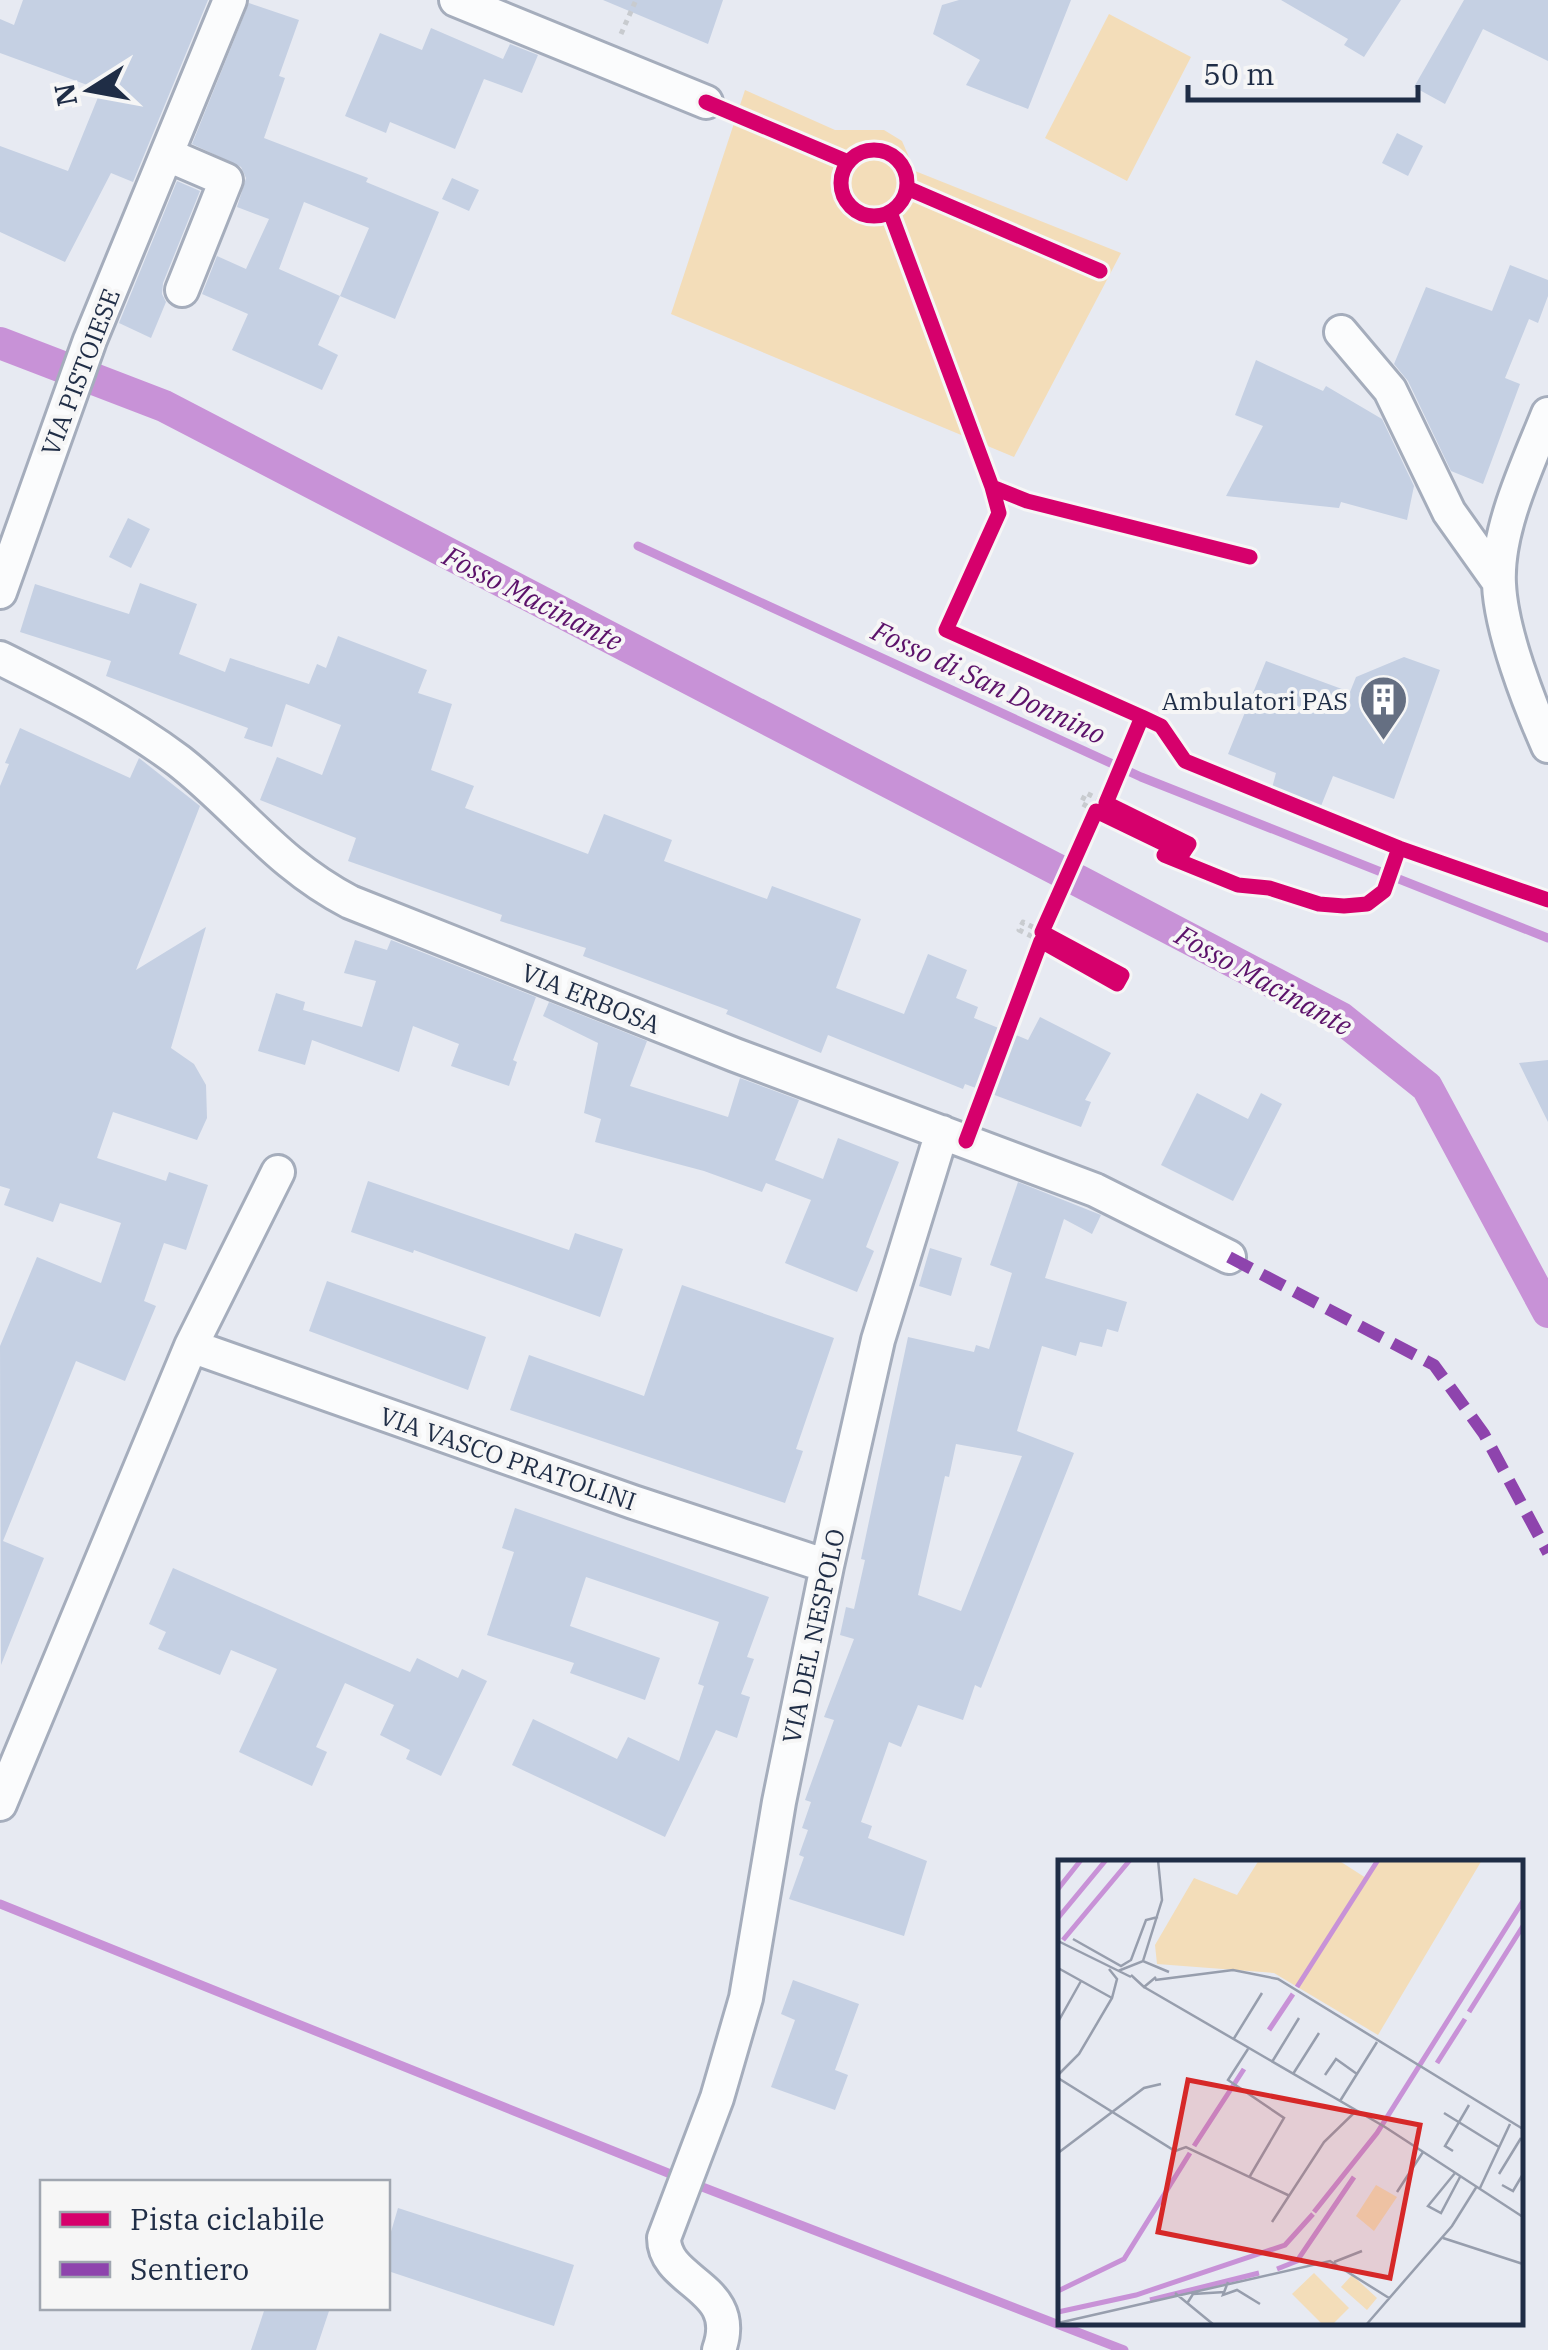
<svg xmlns="http://www.w3.org/2000/svg" width="1548" height="2350" viewBox="0 0 1548 2350" font-family="'IBM Plex Serif',serif">
	<style>
		.green { fill: #f3ddb9 }
		.lines { fill: none; stroke-linecap: round; stroke-linejoin: round }
		.stream { stroke: #c892d7; stroke-width: 9 }
		.canal { stroke: #c892d7; stroke-width: 32 }
		.building { fill: #c5d0e3; fill-rule: evenodd }
		.minor-casing { stroke: #a5adbc; stroke-width: 38 }
		.path { stroke: #c8cbcf; stroke-width: 5; stroke-dasharray: 5 5; stroke-linecap: butt }
		.minor { stroke: #fbfcfd; stroke-width: 32 }
		.quiet { stroke: #8e44ad; stroke-width: 12; stroke-dasharray: 25 12; stroke-linecap: butt }
		.cycleway-casing { stroke: #f6f6f6; stroke-width: 21 }
		.cycleway { stroke: #d6006c; stroke-width: 15 }
		.labels { text-anchor: middle; dominant-baseline: central; stroke-width: 8; stroke-linejoin: round; paint-order: stroke }
		.street-label { font-size: 25px; fill: #1f2d46; stroke: #f6f6f6 }
		.poi-label { font-size: 25px; fill: #1f2d46; stroke: #f6f6f6; text-anchor: end }
		.water-label { font-size: 28px; font-style: italic; fill: #5c126a; stroke: #f6f6f6 }
		.inset-river { fill: none; stroke: #c892d7; stroke-width: 5 }
		.inset-road { fill: none; stroke: #979ead; stroke-width: 2.5 }
		.view { fill: #d62828; fill-opacity: 0.15; stroke: #d62828; stroke-width: 5 }
		.inset-edge { fill: none; stroke: #1f2d46; stroke-width: 5 }
	</style>
	<rect width="100%" height="100%" fill="#e7eaf2"/>
	<path class="green" d="M1109,14l82,43 -64,124 -82,-43z
		M745,90l90,40h49l18,11 13,30 206,82 -107,204 -343,-143z"/>
	<g class="lines">
		<path class="stream" d="M638,546l503,231 407,161
			M0,1904l678,273
			M692,2183l432,167"/>
		<path class="canal" d="M0,343l164,63 894,464
			M1077,880l264,138 86,69 121,225"/>
	</g>
	<path class="building" d="M23,0h185l-75,182 -22,-9 -46,89 -65,-30v-86l68,25 33,-81 -101,-37v-34l14,6z
		M603,0h120l-15,44z
		M959,0h112l-43,109 -62,-24 14,-25 -47,-26 9,-29z
		M1281,0h120l-37,57 -20,-12 4,-6z
		M1464,0h84v61l-65,-32 -38,75 -31,-17z
		M249,3l50,17 -20,56 6,2 -21,60 104,40 -2,4 73,30 -44,107 -55,-23 29,-68 -65,-26 -25,67 61,27 -22,49 20,10 -16,35 -90,-40 16,-36 -46,-20 15,-38 29,13 23,-50 -32,-12 9,-29 -5,-11 -49,-23z
		M431,28l72,31 7,-15 28,11 -16,38 -38,-14 -29,70 -65,-27 -4,11 -41,-17 35,-83 42,17z
		M1397,133l26,13 -15,30 -26,-13z
		M452,178l27,12 -10,21 -27,-12z
		M177,181l23,10 -37,92 -1,11 4,8 -15,36 -32,-15z
		M1510,265l38,15v16l-10,27 -9,-4 -24,59 15,6 -37,100 -32,-13 -43,-90 -14,-17 32,-77 66,24z
		M1256,360l67,31 3,-5 56,33 32,67 -7,34 -66,-18 -2,6 -113,-12 37,-70 -28,-11z
		M128,518l22,11 -19,39 -22,-11z
		M140,583l57,21 -18,50 46,18 5,-14 79,26 8,-20 9,4 12,-32 89,34 -9,23 34,11 -21,66 43,16 -9,22 123,46 16,-40 68,26 -8,21 103,38 5,-13 89,33 -25,69 68,26 24,-60 39,16 -11,28 22,9 -4,11 54,22 12,-23 71,36 -26,47 6,2 -10,25 -116,-43 -2,5 -135,-54 -7,18 -95,-39 2,-4 -145,-54 3,-8 -86,-27 2,-6 -154,-54 8,-23 -96,-38 17,-43 45,18 19,-50 -55,-21 -14,43 -28,-9 4,-10 -142,-52 5,-15 -91,-29 15,-48 94,30z
		M1404,657l36,13 -46,129 -61,-23 -12,30 -49,-18 4,-15 -48,-19 38,-93 84,31 6,-15z
		M20,728l110,50 9,-20 61,48 -64,164 70,-43 -35,121 23,16 12,21 1,33 -10,22 -84,-28 -16,46 69,23 3,-9 39,13 -22,65 -22,-7 -20,58 12,5 -31,75 -49,-20 -73,180 41,17 -43,107 -1,-319 37,-89 64,26 20,-60 -61,-20 -7,19 -49,-17 6,-16 -10,-3v-400l9,-22 -4,-1z
		M355,940l32,10 4,-10 145,57 -23,63 4,2 -8,24 -58,-20 8,-22 -46,-18 -14,46 -87,-32 -7,25 -47,-14 18,-58 29,9 -2,8 59,17 14,-46 -32,-8z
		M549,1002l98,39 -17,45 98,31 12,-39 59,22 -24,60 48,19 15,-41 61,24 -33,85 8,4 -17,41 -72,-29 26,-63 -45,-17 -4,9 -58,-21 -109,-29 6,-23 -17,-6 14,-70 -55,-27z
		M1548,1060v62l-29,-59z
		M1197,1093l51,26 13,-26 21,11 -49,97 -72,-36z
		M368,1181l201,69 6,-17 48,16 -23,68 -186,-67 -1,3 -62,-21z
		M1018,1182l83,33 -9,19 -28,-15 -19,59 82,24 -9,30 -11,-3 -5,18 -22,-5 -4,14 -34,-10 -25,85 57,22 -93,235 -6,-3 -12,35 -45,-15 -17,42 -12,-5 -28,80 11,4 -4,12 59,23 -23,75 -115,-37 15,-42 -5,-2 9,-25 -6,-2 9,-26 -6,-2 29,-80 -10,-3 30,-78 -14,-4 6,-28 8,2 11,-49 -4,-1 47,-222 66,15 2,-7 13,4 23,-76 -22,-8zM956,1444l66,12 -61,155 -43,-16 27,-119 4,1z
		M930,1248l32,10 -11,38 -32,-10z
		M327,1281l159,56 -18,53 -159,-59z
		M682,1285l152,53 -38,111 7,2 -18,52 -275,-93 19,-55 115,41z
		M515,1508l254,89 -22,60 7,2 -13,35 9,3 -13,41 -21,-8 -51,107 -153,-72 21,-46 84,40 11,-22 51,24 25,-75 -6,-2 21,-62 -133,-45 -16,49 90,32 -15,42 -75,-27 4,-10 -87,-28 27,-83 -12,-4z
		M173,1568l237,104 7,-14 41,20 4,-9 25,12 -46,95 -35,-17 4,-9 -30,-15 14,-30 -49,-22 -29,64 11,5 -15,34 -73,-34 38,-83 -46,-19 -11,25 -62,-26 8,-17 -17,-8z
		M793,1980l66,24 -24,66 13,5 -13,35 -64,-23 24,-67 -14,-6z
		M398,2208l176,57 -20,61 -166,-55v-29z
		M265,2308h65l-14,42h-65z"/>
	<g class="lines">
		<defs>
			<path id="minor" d="M456,0l250,102
				M168,155l58,25 -44,110
				M1341,332l49,58 59,122 49,69
				M1548,414c-20,50 -52,116 -49,170 2,47 30,119 49,162
				M0,592l90,-252 140,-340
				M0,658c62,31 123,61 179,103 61,48 98,103 171,141l385,153 360,135 134,67
				M191,1346l87,-174
				M0,1804l191,-458 442,156 194,64
				M719,2350c23,-64 -55,-66 -55,-112l53,-140 29,-100 33,-196 48,-236 51,-226 64,-208"/>
		</defs>
		<use href="#minor" class="minor-casing"/>
		<path class="path" d="M621,34l15,-34
			M1096,811l-15,-8 5,-10 20,10
			M1041,941l-22,-11 4,-8 19,10"/>
		<use href="#minor" class="minor"/>
		<path class="quiet" d="M1229,1257l205,108 50,69 64,119"/>
		<defs>
			<path id="cycleway" d="M706,102l142,60
				M841 183a33 33 0 1 1 66 0a33 33 0 1 1-66 0Z
				M907,188l193,83
				M890,212l102,275 35,14 223,56
				M1142,717l19,9 24,35 214,87
				M1164,855l74,30 31,3 50,16 25,2 23,-2 17,-13 15,-43 149,52
				M966,1141l75,-200 76,43 5,-9 -80,-43 54,-121 87,42 6,-9 -83,-41 36,-86 -196,-87 53,-117 -7,-26"/>
		</defs>
		<use href="#cycleway" class="cycleway-casing"/>
		<use href="#cycleway" class="cycleway"/>
	</g>
	<defs>
		<symbol id="building-pin" viewBox="-11 -11 22 30"><path d="M0 17L-7.5 6A9.5 9.5 0 1 1 7.5 6Z" fill="#656f82" stroke="#f6f6f6"/><path d="M-4-6H4V6H1V3H-1V6H-4ZM-2.5-4.3h1.7v1.8h-1.7ZM.8-4.3h1.7v1.8H.8ZM-2.5-1h1.7V.8h-1.7ZM.8-1h1.7V.8H.8Z" fill="#fff"/></symbol>
	</defs>
	<g fill-rule="evenodd">
		<use href="#building-pin" x="1356" y="672" width="55" height="75"/>
	</g>
	<g class="labels">
		<g class="street-label">
			<text transform="translate(80 372) rotate(-69)">VIA PISTOIESE</text>
			<text transform="translate(591 998) rotate(22)">VIA ERBOSA</text>
			<text transform="translate(508 1458) rotate(19)">VIA VASCO PRATOLINI</text>
			<text transform="translate(813 1636) rotate(-78)">VIA DEL NESPOLO</text>
		</g>
		<g class="poi-label">
			<text x="1348" y="700">Ambulatori PAS</text>
		</g>
		<g class="water-label">
			<text transform="translate(533 598) rotate(27)">Fosso Macinante</text>
			<text transform="translate(989 682) rotate(25)">Fosso di San Donnino</text>
			<text transform="translate(1264 980) rotate(29)">Fosso Macinante</text>
		</g>
	</g>
	<g transform="translate(1058 1860)">
		<rect width="465" height="465" fill="#e7eaf2"/>
		<path d="M201,0h79l28,18 12,-18h104l-104,175 -104,-62 -117,-9 -2,-19 39,-67 43,17zM318,325l21,12 -23,34 -18,-15zM256,413l35,35 -17,17h-9l-31,-31zM294,415l25,23 -10,12 -26,-23z" fill="#f3ddb9"/>
		<path class="inset-river" d="M0,29l23,-29M0,58l48,-58M5,80l67,-80M239,127l81,-127M411,152l54,-86M211,170l24,-36M379,203l28,-44M136,286l50,-77M256,352l63,-79 146,-232M219,409l20,-8 57,-84M0,431l66,-32 66,-106M92,440l109,-27M0,452l78,-17 149,-50 28,-31"/>
		<path class="inset-road" d="M15,79l48,27 10,-6 15,-40 12,-3M0,81l73,36M85,101l19,-61 -4,-40M0,108l54,30M60,111l25,-10 26,11M73,115l13,12 12,-10M97,120l78,-10 45,9 245,150M86,127l241,140 138,90M0,162l23,-41M175,180l29,-47M190,189l-20,31 56,38 -34,58M214,202l27,-44M235,214l26,-41M0,215l21,-21 33,-56 5,-19 -8,-10M267,215l11,-16 21,15M0,218l117,73 11,-4 104,49M282,241l37,-59M386,253l55,34M395,291l-8,-5 24,-41M0,293l86,-65 17,-4M397,313l-27,33 13,7 19,-36M441,314l22,-36M444,325l11,6 10,-17M422,328l30,-64M339,332l26,-40M214,362l52,-80 33,-32M385,378l80,26M276,402l28,-11M170,422l-5,13 14,-5 23,14M117,433l39,32M130,442l5,-8 32,-2M0,463l272,-62 59,37M308,465l86,-99 25,-40"/>
		<path class="view" d="M130,220l232,45 -30,153 -232,-46z"/>
		<rect width="465" height="465" class="inset-edge"/>
	</g>
	<rect x="40" y="2180" width="350" height="130" fill="#f6f6f6" stroke="#a0a6b0" stroke-width="2.5"/>
	<rect x="60" y="2212" width="50" height="15" fill="#d6006c" stroke="#a0a6b0" stroke-width="2.5"/>
	<text x="130" y="2230" font-size="30" fill="#1f2d46">Pista ciclabile</text>
	<rect x="60" y="2262" width="50" height="15" fill="#8e44ad" stroke="#a0a6b0" stroke-width="2.5"/>
	<text x="130" y="2280" font-size="30" fill="#1f2d46">Sentiero</text>
	<g transform="translate(90 90) rotate(259)" stroke="#f6f6f6" stroke-width="8" paint-order="stroke">
	<path d="M0-8L18 38L0 25L-18 38Z" fill="#1f2d46"/>
	<text y="-15" font-size="28" font-weight="bold" text-anchor="middle" fill="#1f2d46">N</text>
	</g>
	<path d="M1188 85v15h230v-15" fill="none" stroke="#1f2d46" stroke-width="5"/>
	<text x="1203" y="85" font-size="30" fill="#1f2d46" stroke="#f6f6f6" stroke-width="8" paint-order="stroke">50 m</text>
</svg>
